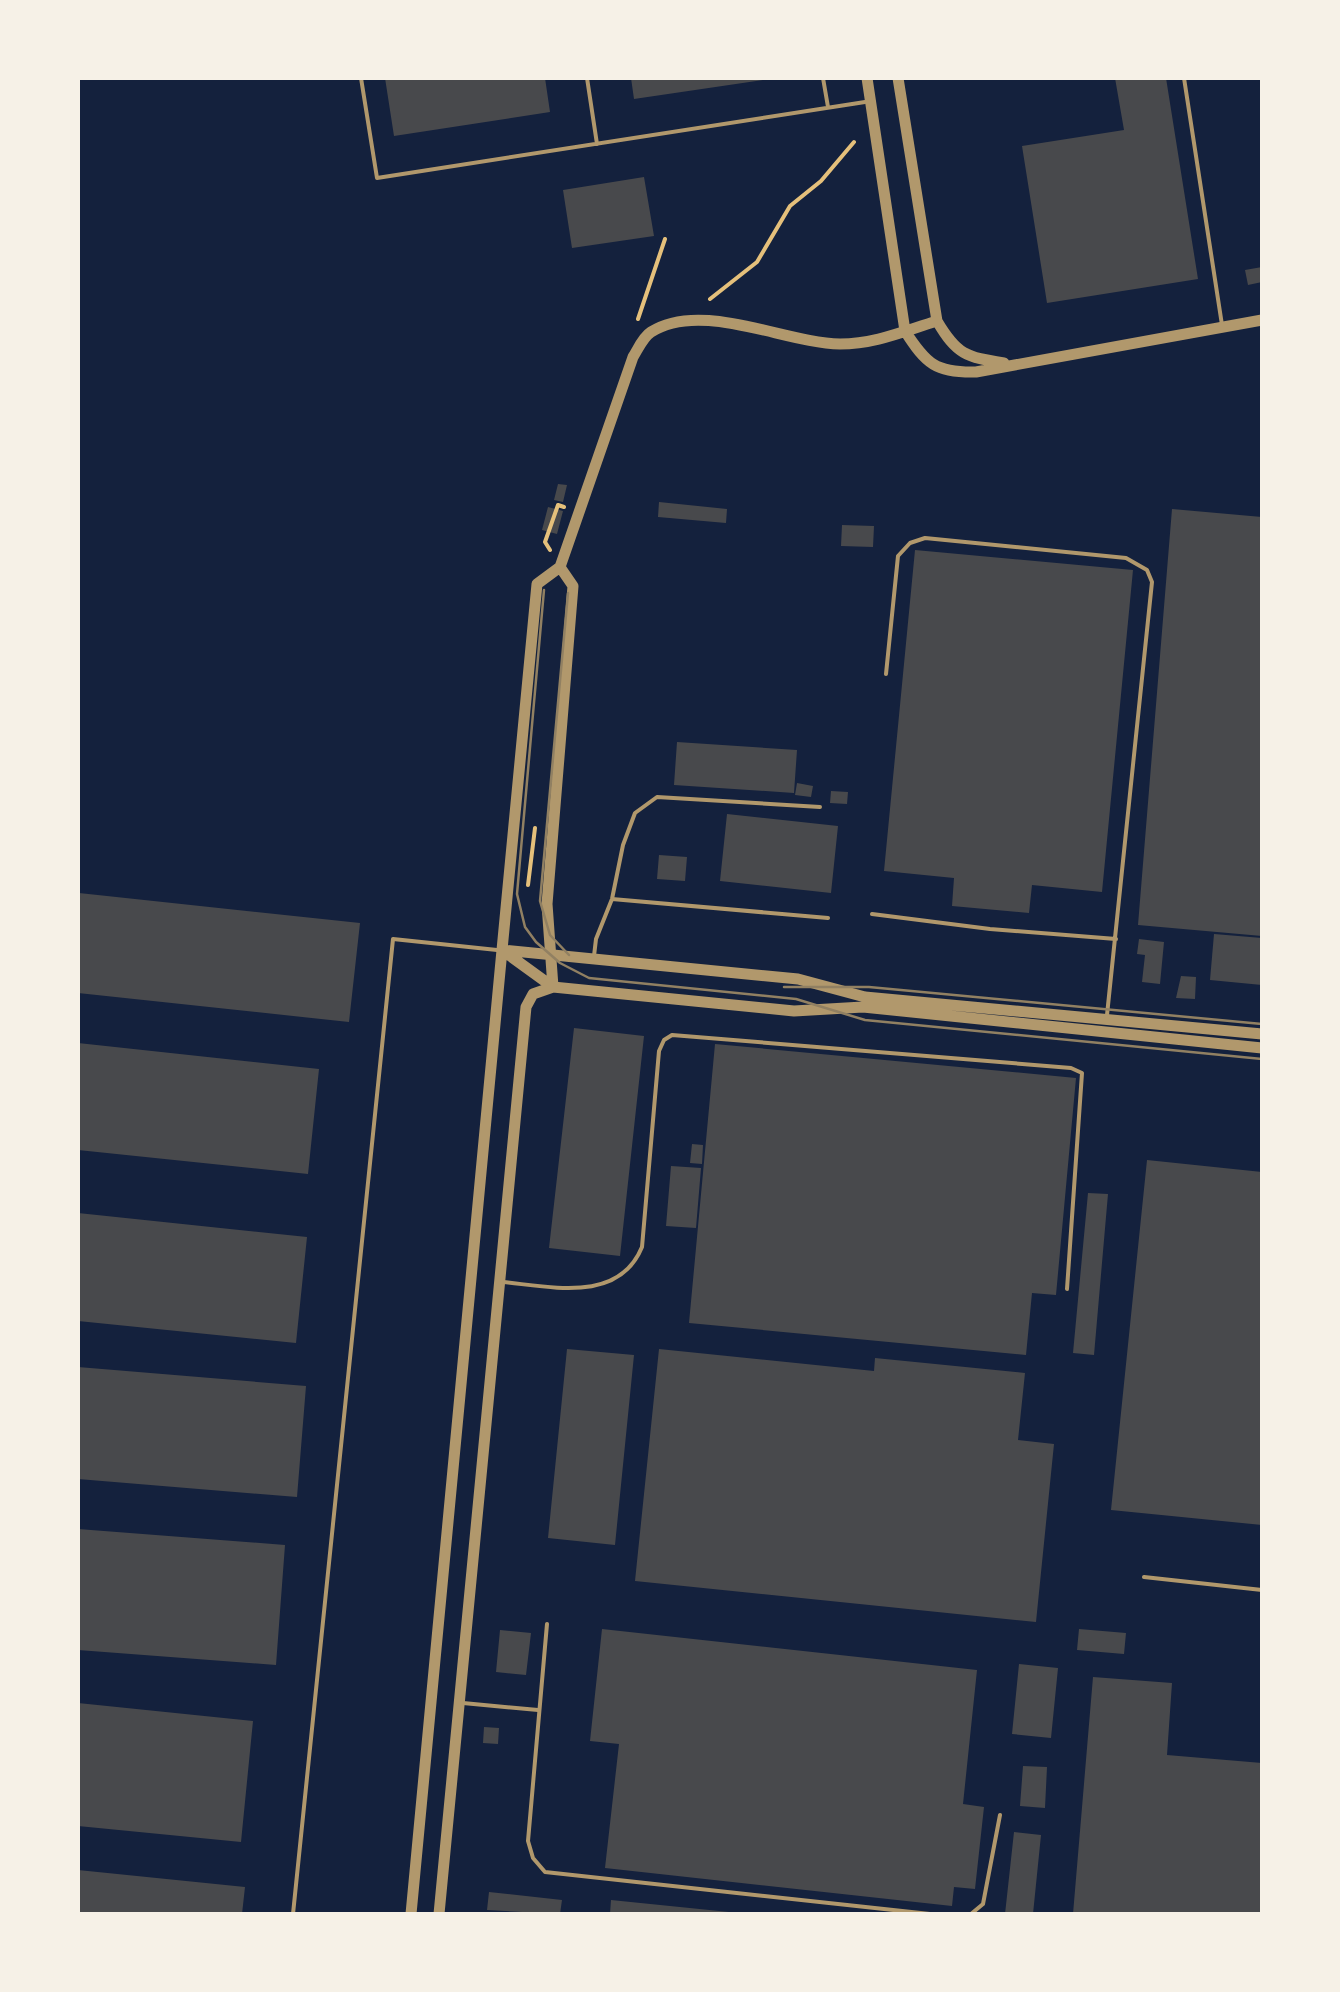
<svg xmlns="http://www.w3.org/2000/svg" width="1340" height="1992" viewBox="0 0 1340 1992" font-family="'DM Sans',sans-serif">
	<style>
		.building { fill: #48494c }
		.lines { fill: none; stroke-linecap: round; stroke-linejoin: round }
		.path { stroke: #e5c07b; stroke-width: 4 }
		.service { stroke: #b1986c; stroke-width: 4 }
		.tertiary { stroke: #b1986c; stroke-width: 11 }
		.tram { stroke: #918062; stroke-width: 2.5 }
	</style>
	<rect width="100%" height="100%" fill="#14213d"/>
	<path class="building" d="M385,78h160l5,34 -156,24z
		M631,78h132v2l-129,19z
		M1115,78h51l32,201 -151,24 -25,-157 102,-16z
		M644,177l10,59 -82,12 -9,-58z
		M1262,267v15l-14,3 -3,-15z
		M558,484l9,1 -4,17 -9,-2z
		M659,502l68,7 -1,14 -68,-6z
		M548,507l15,4 -6,23 -15,-4z
		M1172,509l90,8v419l-124,-11z
		M842,525l32,1 -1,21 -32,-1z
		M915,550l218,20 -31,322 -70,-7 -3,28 -77,-7 2,-28 -70,-7z
		M677,742l120,8 -3,43 -120,-8z
		M797,783l16,3 -2,11 -16,-2z
		M831,791l17,1 -1,12 -17,-1z
		M727,814l111,12 -7,67 -111,-12z
		M659,855l28,2 -2,24 -28,-2z
		M79,893l281,30 -11,99 -271,-29z
		M1214,934l48,4v47l-52,-5z
		M1139,939l25,3 -4,42 -18,-2 3,-27 -8,-1z
		M1181,976l15,1 -1,22 -19,-1z
		M574,1028l70,8 -24,220 -71,-8z
		M78,1043l241,26 -11,105 -230,-24z
		M715,1044l361,34 -20,217 -24,-2 -6,62 -337,-32z
		M692,1144l11,1 -1,19 -12,-1z
		M1147,1160l115,12v353l-151,-15z
		M671,1166l30,2 -5,60 -30,-2z
		M1088,1193l20,1 -14,161 -21,-2z
		M78,1213l229,24 -11,106 -218,-22z
		M567,1349l67,6 -19,190 -67,-7z
		M659,1349l215,22 1,-13 150,15 -7,67 36,4 -18,178 -401,-41z
		M78,1367l228,19 -9,111 -219,-18z
		M78,1529l207,16 -9,120 -198,-15z
		M602,1629l375,41 -14,134 21,3 -9,82 -21,-2 -2,19 -347,-38 14,-124 -29,-3z
		M1079,1629l47,4 -2,21 -47,-4z
		M500,1630l31,3 -5,42 -30,-3z
		M1019,1664l39,4 -7,70 -39,-4z
		M1093,1677l79,6 -5,72 95,8v151h-189z
		M78,1703l175,18 -12,121 -163,-16z
		M484,1727l15,1 -1,16 -15,-1z
		M1023,1766l24,1 -2,41 -25,-2z
		M1014,1832l27,3 -8,79h-28z
		M78,1870l167,17 -3,27h-164z
		M489,1892l73,8 -2,14 -73,-4z
		M611,1900l118,12v2h-119z"/>
	<g class="lines">
		<path class="path" d="M710,299l47,-37 33,-56 31,-25 33,-39
			M638,319l27,-80
			M550,550l-5,-8 13,-37 6,2
			M528,885l7,-57"/>
		<path class="service" d="M361,78l16,100 488,-76
			M587,78l10,66
			M823,78l5,29
			M1184,78l38,247
			M886,674l12,-118 12,-13 15,-5 201,20 21,12 5,12 -45,433
			M612,899l216,19
			M872,914l118,15 126,10
			M594,956l2,-17 16,-40 11,-54 12,-32 22,-16 163,10
			M503,1282c50,5 116,21 139,-35l17,-196 5,-11 8,-5 399,33 11,5 -15,216
			M1144,1577l118,13
			M547,1624l-19,217 5,17 12,14 385,42
			M463,1703l75,7
			M293,1914l100,-975 104,11
			M971,1914l12,-10 17,-89"/>
		<path class="tertiary" d="M867,78l38,253c21,33 31,42 71,41l286,-52
			M898,78l39,243c20,34 29,36 67,42
			M553,987l-51,-37 35,-366 23,-17 73,-210c5,-8 10,-20 18,-25 50,-32 134,11 189,12 35,0 64,-13 97,-23
			M553,987l-6,-83 26,-318 -13,-19
			M411,1914l91,-964 296,29 67,18 397,37
			M439,1914l87,-907 7,-13 20,-7 241,24 69,-4 399,41"/>
		<path class="tram" d="M544,590l-27,304 8,33 11,15 24,21 29,15 207,21 69,21 397,39
			M568,593l-28,308 10,34 19,20
			M784,987h85l393,37"/>
	</g>
	<rect width="1340" height="1992" fill="none" stroke="#f6f1e7" stroke-width="160"/>
</svg>
